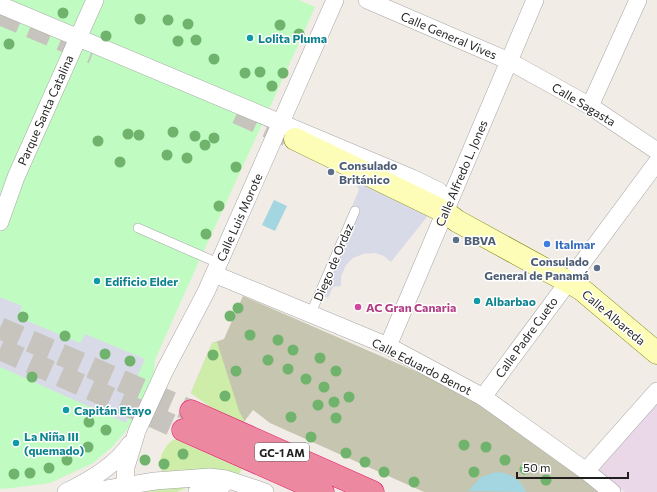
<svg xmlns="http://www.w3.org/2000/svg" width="657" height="492" viewBox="0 0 657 492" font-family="Commissioner,sans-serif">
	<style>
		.industrial { fill: #ead7e8 }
		.construction { fill: #c6c5b0 }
		.grass { fill: #ceeda9 }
		.park { fill: #c0fcc2 }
		.plaza { fill: #d9dae7 }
		.water { fill: #a3d6e1 }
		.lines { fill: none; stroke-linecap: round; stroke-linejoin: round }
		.secondary-tunnel { stroke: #c7c3bd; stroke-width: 22; stroke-dasharray: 22 11; stroke-linecap: butt }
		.highway-tunnel { stroke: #c7c3bd; stroke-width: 22; stroke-dasharray: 22 11; stroke-linecap: butt }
		.lane-casing { stroke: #a6a6a6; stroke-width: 10 }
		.street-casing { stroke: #a6a6a6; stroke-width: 18 }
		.secondary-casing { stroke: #767d00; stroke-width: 23 }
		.highway-casing { stroke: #e51c6c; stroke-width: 23 }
		.lane { stroke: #fff; stroke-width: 9 }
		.street { stroke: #fff; stroke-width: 17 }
		.secondary { stroke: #fdfdb7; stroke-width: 22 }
		.highway { stroke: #ec89a1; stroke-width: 22 }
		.tree { fill: #6fb36c }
		.culture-dot { fill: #0f9aa8; stroke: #fff; stroke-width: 1.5 }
		.service-dot { fill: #5c6f8a; stroke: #fff; stroke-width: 1.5 }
		.shop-dot { fill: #3f7fe0; stroke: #fff; stroke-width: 1.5 }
		.hotel-dot { fill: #d1479c; stroke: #fff; stroke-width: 1.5 }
		.labels { text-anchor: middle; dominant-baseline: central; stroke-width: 3; stroke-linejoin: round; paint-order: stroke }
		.shield { fill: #fff; stroke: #626262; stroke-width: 1 }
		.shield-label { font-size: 11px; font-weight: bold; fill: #1f1f1f }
		.street-label { font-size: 12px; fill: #1f1f1f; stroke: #fff }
		.culture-label { font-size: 12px; font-weight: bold; fill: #0d838f; stroke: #fff; text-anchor: start }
		.service-label { font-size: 12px; font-weight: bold; fill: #4e5e75; stroke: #fff; text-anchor: start }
		.shop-label { font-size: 12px; font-weight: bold; fill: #366cbe; stroke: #fff; text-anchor: start }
		.hotel-label { font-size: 12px; font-weight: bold; fill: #b23c85; stroke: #fff; text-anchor: start }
	</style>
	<rect width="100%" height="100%" fill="#f1ece5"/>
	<path class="industrial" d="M657,397v95h-32l-31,-24z"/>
	<path class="construction" d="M243,296l188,82 52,29 120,85h-179l-154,-69 -17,-13 -10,13 -52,-30 21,-50 12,-4z"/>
	<path class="grass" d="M217,342l22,69 5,9 -1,3 -33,-16 -19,-14 21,-50z
		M175,439l67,30 -5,9 -75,-7c-6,-9 3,-28 13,-32z
		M193,485l-16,7h-36l10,-3z"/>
	<path class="park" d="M0,0h299l16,7c-52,118 -108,234 -160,353l-1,13 -23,52 -18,21 -20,17 -43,20 -46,6 -4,-1z"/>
	<path class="plaza" d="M354,178l76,35 -39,49 -7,-6 -9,-3 -12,1 -10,4 -7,7 -5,12v9l-8,1 -5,11 -13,-6 44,-102z
		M0,297l22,9 -4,11 62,26 5,-9 60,25 -7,16 -2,22 -10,26 -126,-56z"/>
	<path class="water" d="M274,200l13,6 -12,25 -13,-6z
		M496,472c15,1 24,7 30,20l-58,-1 13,-14z"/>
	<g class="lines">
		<path class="secondary-tunnel" d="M0,14l93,39
			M237,113l58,26"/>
		<path class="highway-tunnel" d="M0,328l191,83
			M0,349l183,81"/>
		<defs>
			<path id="lane" d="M138,228l80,35
				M311,313l44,-102"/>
			<path id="street" d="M367,0l142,61 81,45 67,45
				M0,5l412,173 27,13 6,21
				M590,106l48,-106
				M0,222l16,-45 79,-177
				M214,274l174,72 95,51 103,74 26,21
				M388,346l147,-346
				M483,397l174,-235
				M586,471l71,-80
				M66,492c23,-11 50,-27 64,-48
				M89,492l66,-11 55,-4 16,2 39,13
				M124,492l2,-25 11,-36 28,-61 41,-78 129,-292
				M197,492l15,-7h11"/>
			<path id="secondary" d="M295,139l150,73 12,9 124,68 76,64"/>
			<path id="highway" d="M191,411l182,81
				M183,430l140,62"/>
		</defs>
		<use href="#lane" class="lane-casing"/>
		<use href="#street" class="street-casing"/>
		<use href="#secondary" class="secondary-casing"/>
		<use href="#highway" class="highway-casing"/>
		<use href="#lane" class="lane"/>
		<use href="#street" class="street"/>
		<use href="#secondary" class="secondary"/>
		<use href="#highway" class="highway"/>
	</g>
	<g class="tree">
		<circle cx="63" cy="13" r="5.5"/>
		<circle cx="140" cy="19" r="5.5"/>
		<circle cx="168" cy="20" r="5.5"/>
		<circle cx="188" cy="24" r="5.5"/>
		<circle cx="280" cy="25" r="5.5"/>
		<circle cx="299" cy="34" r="5.5"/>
		<circle cx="106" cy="36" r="5.5"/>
		<circle cx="196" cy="40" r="5.5"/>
		<circle cx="178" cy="41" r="5.5"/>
		<circle cx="9" cy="44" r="5.5"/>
		<circle cx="214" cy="59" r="5.5"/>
		<circle cx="260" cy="72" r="5.5"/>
		<circle cx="245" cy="73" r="5.5"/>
		<circle cx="283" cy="73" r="5.5"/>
		<circle cx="272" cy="86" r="5.5"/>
		<circle cx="173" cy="132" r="5.5"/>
		<circle cx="128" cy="134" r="5.5"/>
		<circle cx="139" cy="135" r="5.5"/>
		<circle cx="195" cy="136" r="5.5"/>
		<circle cx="214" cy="138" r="5.5"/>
		<circle cx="98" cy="141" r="5.5"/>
		<circle cx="205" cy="145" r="5.5"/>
		<circle cx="167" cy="155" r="5.5"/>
		<circle cx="187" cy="158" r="5.5"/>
		<circle cx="120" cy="162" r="5.5"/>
		<circle cx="236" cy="167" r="5.5"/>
		<circle cx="219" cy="206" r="5.5"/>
		<circle cx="206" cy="234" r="5.5"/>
		<circle cx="238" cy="308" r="5.5"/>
		<circle cx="230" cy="316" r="5.5"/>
		<circle cx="23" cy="317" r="5.5"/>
		<circle cx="250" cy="335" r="5.5"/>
		<circle cx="65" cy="336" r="5.5"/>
		<circle cx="278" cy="340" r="5.5"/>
		<circle cx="293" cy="350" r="5.5"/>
		<circle cx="105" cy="354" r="5.5"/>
		<circle cx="213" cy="355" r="5.5"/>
		<circle cx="320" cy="358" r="5.5"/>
		<circle cx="268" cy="360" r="5.5"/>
		<circle cx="130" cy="361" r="5.5"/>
		<circle cx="288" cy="369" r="5.5"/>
		<circle cx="236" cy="371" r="5.5"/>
		<circle cx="336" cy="371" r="5.5"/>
		<circle cx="32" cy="377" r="5.5"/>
		<circle cx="306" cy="379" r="5.5"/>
		<circle cx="324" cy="387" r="5.5"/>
		<circle cx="225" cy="396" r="5.5"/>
		<circle cx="349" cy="397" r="5.5"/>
		<circle cx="334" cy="402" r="5.5"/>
		<circle cx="318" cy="405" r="5.5"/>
		<circle cx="291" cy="417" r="5.5"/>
		<circle cx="336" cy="418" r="5.5"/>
		<circle cx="89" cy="422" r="5.5"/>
		<circle cx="106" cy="430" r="5.5"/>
		<circle cx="311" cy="437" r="5.5"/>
		<circle cx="464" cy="445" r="5.5"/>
		<circle cx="88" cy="447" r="5.5"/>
		<circle cx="486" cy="447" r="5.5"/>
		<circle cx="346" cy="453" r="5.5"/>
		<circle cx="183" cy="454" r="5.5"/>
		<circle cx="67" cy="460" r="5.5"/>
		<circle cx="145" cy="460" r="5.5"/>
		<circle cx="505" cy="460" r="5.5"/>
		<circle cx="365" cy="462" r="5.5"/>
		<circle cx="164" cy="464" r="5.5"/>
		<circle cx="49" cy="468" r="5.5"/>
		<circle cx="525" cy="469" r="5.5"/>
		<circle cx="384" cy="472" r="5.5"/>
		<circle cx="474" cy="472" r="5.5"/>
		<circle cx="30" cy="473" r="5.5"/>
		<circle cx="14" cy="474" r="5.5"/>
		<circle cx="546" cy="480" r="5.5"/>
		<circle cx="414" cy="482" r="5.5"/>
	</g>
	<g class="culture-dot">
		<circle cx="250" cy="38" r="4"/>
		<circle cx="97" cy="281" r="4"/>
		<circle cx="477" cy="301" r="4"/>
		<circle cx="66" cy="410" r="4"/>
		<circle cx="16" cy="443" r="4"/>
	</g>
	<g class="service-dot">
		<circle cx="331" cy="172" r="4"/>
		<circle cx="456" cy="240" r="4"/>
		<circle cx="597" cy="268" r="4"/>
	</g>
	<circle class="shop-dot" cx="547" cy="244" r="4"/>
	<circle class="hotel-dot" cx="358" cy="307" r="4"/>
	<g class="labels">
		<rect class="shield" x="255" y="443" width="54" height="18" rx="3"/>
		<g class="shield-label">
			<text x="282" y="452">GC-1 AM</text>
		</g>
		<g class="street-label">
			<text transform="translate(449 35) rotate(23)">Calle General Vives</text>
			<text transform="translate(584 104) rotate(31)">Calle Sagasta</text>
			<text transform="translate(45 110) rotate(-66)">Parque Santa Catalina</text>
			<text transform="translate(461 173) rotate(-67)">Calle Alfredo L. Jones</text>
			<text transform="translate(239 217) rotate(-66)">Calle Luis Morote</text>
			<text transform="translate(333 262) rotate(-67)">Diego de Ordaz</text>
			<text transform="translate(614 317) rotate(40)">Calle Albareda</text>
			<text transform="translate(526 337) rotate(-54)">Calle Padre Cueto</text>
			<text transform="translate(422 366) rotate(27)">Calle Eduardo Benot</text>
		</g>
		<g class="culture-label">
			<text x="258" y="38">Lolita Pluma</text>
			<text x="105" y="281">Edificio Elder</text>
			<text x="485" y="301">Albarbao</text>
			<text x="74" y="410">Capitán Etayo</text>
			<text x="24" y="436">La Niña III<tspan x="24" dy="14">(quemado)</tspan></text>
		</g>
		<g class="service-label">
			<text x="339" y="165">Consulado<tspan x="339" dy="14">Británico</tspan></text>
			<text x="464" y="240">BBVA</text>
			<text x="589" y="261" text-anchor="end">Consulado<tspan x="589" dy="14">General de Panamá</tspan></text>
		</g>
		<g class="shop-label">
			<text x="555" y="244">Italmar</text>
		</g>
		<g class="hotel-label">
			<text x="366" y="307">AC Gran Canaria</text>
		</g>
	</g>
	<path d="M517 472v6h111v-6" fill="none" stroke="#1f1f1f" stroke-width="2"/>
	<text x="523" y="472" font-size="12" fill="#1f1f1f" stroke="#ffffff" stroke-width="3" paint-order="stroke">50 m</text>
</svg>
